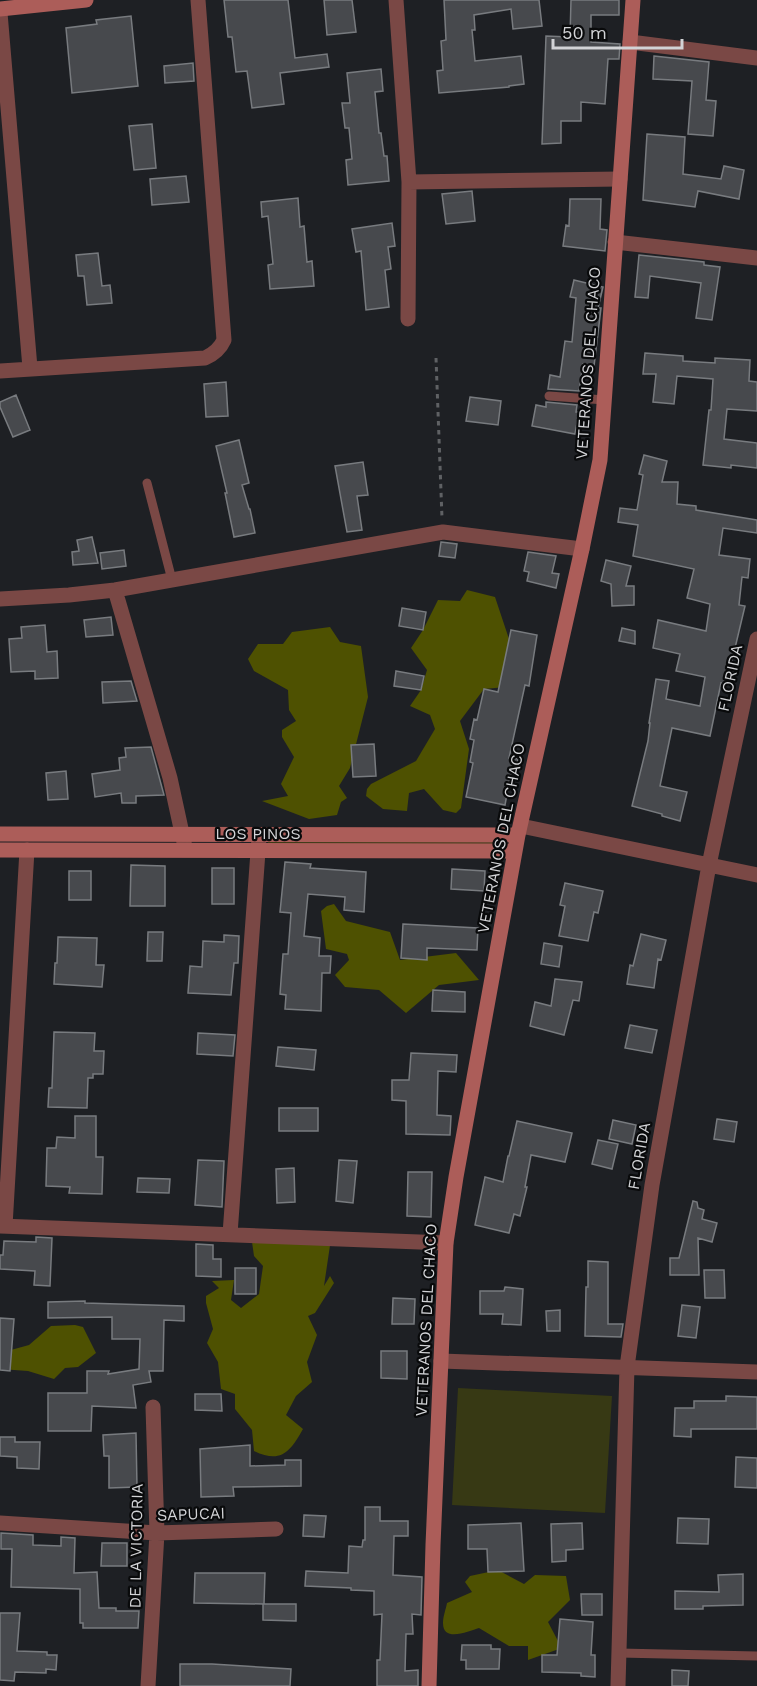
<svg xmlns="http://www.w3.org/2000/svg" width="757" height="1686" viewBox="0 0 757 1686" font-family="'Work Sans',sans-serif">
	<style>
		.green { fill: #373914 }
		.forest { fill: #4e5101 }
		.building { fill: #47494d; stroke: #787b7f; stroke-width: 1.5 }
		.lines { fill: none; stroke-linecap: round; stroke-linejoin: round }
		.path { stroke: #5f6164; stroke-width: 3; stroke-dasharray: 4.5 4.5; stroke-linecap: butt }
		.lane { stroke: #7a4845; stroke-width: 9 }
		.street { stroke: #7a4845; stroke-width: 15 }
		.secondary { stroke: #ac5d59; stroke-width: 15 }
		.labels { text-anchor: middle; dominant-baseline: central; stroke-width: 4.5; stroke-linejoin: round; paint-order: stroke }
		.street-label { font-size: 16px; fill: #d2d3d6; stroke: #090a0b }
	</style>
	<rect width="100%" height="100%" fill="#1e2024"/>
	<path class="green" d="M268,841l226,1 1,1v2h-227z
		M458,1388l154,8 -7,117 -153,-8z"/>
	<path class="forest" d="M467,590l28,7 18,54 -7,36 -22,2 -24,32 9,28 -8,59 -5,5 -13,-3 -19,-21 -15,4 -2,18 -24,-2 -17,-13 1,-7 4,-5 45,-23 19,-32 -5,-14 -20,-9 11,-16 6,-20 -16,-22 12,-18 15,-30 22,1z
		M330,627l10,15 21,4 7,51 -18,71 -11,18 8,12 -6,4 -4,13 -28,4 -47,-18 26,-5 -7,-12 13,-27 -12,-20v-7l14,-9 -7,-11 -1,-20 -34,-19 -6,-12 10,-15h25l9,-12z
		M334,904l12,17 44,11 10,28 56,-7 23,27 -40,5 -33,28 -27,-23 -34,-3 -10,-12 14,-15 -2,-6 -21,-5 -5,-38 6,-5z
		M332,1232l-8,54 6,-10 4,7 -19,30 -7,3 9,19 -10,27 5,20 -16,14 -10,19 17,14c-13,23 -22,35 -49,22l-2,-21 -17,-21v-15l-14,-5 -3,-27 -11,-19 6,-14 -7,-26v-7l13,-8 -7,-7 22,-1 -3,20 10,8 18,-14 4,-28 -9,-10 -2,-14z
		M75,1325l8,2 13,26 -18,14 -13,1 -11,11 -26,-8 -28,-2v-16l29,-8 22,-19z
		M498,1570l26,14 11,-9 31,1 4,24 -22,22 10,19 1,8 -31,11v-14h-19l-30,-18c-10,3 -36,15 -36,-5 0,-7 3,-14 4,-20l25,-11 -7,-10 5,-6z"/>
	<path class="building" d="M224,0h64l7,58 32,-4 2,13 -49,6 4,31 -32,4 -5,-37 -11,1 -4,-35h-4z
		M324,0h28l4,32 -29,3z
		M444,0h95l3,26 -29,3 -2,-20 -37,6 1,15h-3l3,31 46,-5 3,28 -15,2v1l-70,6 -2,-22 6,-1 -2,-29 5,-1z
		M571,0h48v15h-28v27l29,2 -1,15h-11l-3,45 -24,-2v19h-20v22l-19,1 4,-108 24,1z
		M131,16l7,70 -66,7 -6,-65 31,-4 -1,-4z
		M654,56l55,6 -3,38 10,1 -3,35 -25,-2 4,-53 -39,-2z
		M193,63l1,18 -29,2 -1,-17z
		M381,69l2,22 -8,1 4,41h2l3,23h3l2,25 -41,4 -2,-25 6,-1 -3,-31h-4l-3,-25h8l-3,-30z
		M152,124l4,44 -22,2 -5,-44z
		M647,134l38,3 -2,37 38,5 3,-13 20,4 -5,29 -41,-8 -3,16 -52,-7z
		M186,176l3,26 -37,3 -2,-26z
		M472,191l3,30 -29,3 -4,-30z
		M298,198l2,29 4,-1 3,36 5,-1 2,25 -44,3 -2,-24 5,-1 -5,-48 -6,1 -1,-15z
		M570,199h31l-1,30 7,1 -2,21 -42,-5 3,-21 3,1z
		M392,223l3,23 -7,1 3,22 -6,1 4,37 -23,3 -5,-59 -5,1 -4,-23z
		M98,253l4,33 8,-1 2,18 -25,2 -3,-29h-6l-2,-21z
		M639,255l65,7v3l16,2 -8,53 -16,-2 5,-35 -51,-7 -2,22 -13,-1z
		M574,280l29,7 -5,21h3l-7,58 -11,-2 -4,27 -31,-2 2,-14 10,2 5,-36 7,1 4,-44 -6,-1z
		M645,353l38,3v5l32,2v-5l35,2 -1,21 8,1v29l-30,-2 -3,30 33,4v25l-26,-3v3l-28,-3 6,-55h2l2,-31 -36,-3 -3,28 -21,-2 3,-28h-13z
		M226,382l2,34 -22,1 -2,-33z
		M16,395l14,35 -17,7 -13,-30v-5z
		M470,397l31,4 -3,24 -32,-4z
		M546,402l31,3 -1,7h3l-4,22 -43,-8 4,-21 10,2z
		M239,440l10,43 -7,2 7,24h1l5,24 -21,4 -9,-44h2l-11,-47z
		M644,455l23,6 -5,21h16l-1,22 19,2v4l61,10v13l-34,-5 -4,27 31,4 -2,19 -6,-1 -3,28 6,1 -15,63 3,1 -2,15 -10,-2 -11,53 -38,-8 -12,58 27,6 -7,29 -18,-5v-2l-30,-8 16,-65 2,-18h-1l7,-44 13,2 -3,18 34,7 5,-29 -29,-6 4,-17 -27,-6 5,-28 48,11 4,-27 -23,-6 7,-29 -61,-13 5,-31 -20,-3 2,-14 17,2 6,-35 -4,-1z
		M363,462l5,33 -11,1 5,34 -15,2 -12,-66z
		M92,537l6,26 -25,2 -1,-13 7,-1 -2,-11z
		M441,542l16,2 -2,14 -16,-2z
		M124,550l2,16 -24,3 -2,-16z
		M528,552l28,4 -4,17 7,1 -3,14 -29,-7 2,-9 -5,-1z
		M606,560l25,6 -5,20h8v19l-22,1 -1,-22 -10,-3z
		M402,608l24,4 -3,18 -24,-4z
		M111,617l2,18 -27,2 -2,-17z
		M45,625l2,27 10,-1 1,27 -23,1v-8l-24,1 -2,-33 13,-1 -1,-11z
		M622,628l13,3v13l-16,-3z
		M511,630l26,5 -8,51 -4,-1 -16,73 9,1 -4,19h-4l-5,27 -39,-8 7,-34 -3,-1 4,-22 -4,-1 4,-20 3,1 7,-31 14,3z
		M396,671l28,5 -3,14 -27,-4z
		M131,681l6,20 -34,2 -1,-21z
		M374,744l2,32 -23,1 -2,-32z
		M151,747l13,48 -28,1v7h-14l-1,-10 -26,4 -3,-23 28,-4 -1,-12 7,-1 -1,-9z
		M66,771l2,28 -20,1 -2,-27z
		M285,862l26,2 -1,4 56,4 -2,40 -20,-2 1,-13 -37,-3 -4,42 16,2 -1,18h12l-1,17h-8l-1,38 -36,-2 1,-14 -6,-1 3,-40h5l3,-41 -11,-1z
		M131,865l34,1v40h-35z
		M212,868h22v36h-22z
		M452,869l33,2 -1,20 -33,-2z
		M69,871h22v29h-22z
		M565,883l38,8 -5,22 -4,-1 -6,29 -29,-5 6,-30 -5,-1z
		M403,924l75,4 -1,22 -50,-2v12l-26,-2z
		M148,932h15l-1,29h-15z
		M641,934l25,6 -5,20 -3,-1 -4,29 -27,-4 3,-19 3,1z
		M224,935l15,1 -1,27h-4l-3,32 -43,-2 2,-27 12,1 1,-26 21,1z
		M58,937l39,1 -1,27h8l-2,22 -48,-3 1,-21h2z
		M544,943l18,3 -3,21 -18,-3z
		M555,979l27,3 -3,19 -6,-1 -9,35 -34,-9 5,-24 16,4z
		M433,990l32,2v20l-33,-1z
		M630,1025l27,5 -5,23 -27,-5z
		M54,1032l41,1 -1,18h10l-1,23h-10v4h-5l-1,30 -39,-1 1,-19h3z
		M198,1033l37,2 -2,21 -36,-2z
		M278,1047l38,3 -2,20 -38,-4z
		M411,1053l46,2 -1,17 -18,-1 -1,44 14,1 -1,19 -44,-1v-33l-14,-1v-20h17z
		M279,1108h39v23h-39z
		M75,1116h21v41h7l-1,37 -33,-1 1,-6 -24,-1 1,-38h9l1,-11 18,1z
		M717,1119l20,3 -3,20 -20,-3z
		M613,1120l23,5 -4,19 -23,-5z
		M517,1121l55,12 -7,29 -34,-7 -6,32h2l-7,29 -6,-2 -5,19 -34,-8 10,-48 18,5 5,-26h1z
		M598,1140l20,4 -6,25 -20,-5z
		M198,1160l26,1 -2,46 -27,-2z
		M339,1160l18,1 -4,42 -17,-2z
		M294,1168l1,34 -18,1 -1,-34z
		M408,1172h24l-1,45 -24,-1z
		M138,1178l32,1 -1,14 -32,-1z
		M693,1201l4,1 1,6 6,2 -2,9 15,4 -5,19 -14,-4 1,37h-29v-17h9z
		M36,1237l16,1 -2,48 -16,-1 1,-14 -35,-2v-14h3l1,-14 32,1z
		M196,1244l17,1v14h8v18l-25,-1z
		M588,1261l20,1v62h15l-2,13 -36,-1 1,-49h2z
		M235,1268h21v26h-21z
		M704,1270h20l1,28h-20z
		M505,1287l18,2 -2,36 -19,-1 1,-10h-23v-23h24z
		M393,1298l22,1 -1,25h-22z
		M85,1301v2l99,3v15l-20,-1 -1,51h-14l2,11 -18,3 3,23 -44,-2 -1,25h-43v-38h39v-22h22l-1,3 31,-5 1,-30h-28v-22l-64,1v-16z
		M682,1305l18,2 -4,31 -18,-2z
		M560,1310v21h-13l-1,-20z
		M0,1318l14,1 -4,52 -10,-1z
		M381,1351h26v28l-26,-1z
		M195,1394h26l1,17 -27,-1z
		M726,1396l31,1v32h-66v8l-17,-1 1,-28h19v-7h32z
		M136,1433l1,54 -28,1v-32h-5l-1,-21z
		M0,1437h15v5h25l-1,27 -22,-1v-11l-17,-1z
		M250,1445v21l35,-1v-5h16v26l-68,1 1,9 -33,1 -1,-48z
		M736,1457l21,1v30l-22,-1z
		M365,1507h15v14h28v15h-14l-1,39 29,2 -1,38 -9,-1 1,20h-7l-1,37 13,-1v16h-41v-26h3l2,-46 -8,1v-24l-23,-1v-2l-46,-2 1,-15 42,2 1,-27 13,1 1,-7h2z
		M304,1515l22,1 -2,21 -21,-1z
		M678,1518l31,1 -1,25 -31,-1z
		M521,1523l3,48 -36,1 -1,-23h-19v-24z
		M582,1523l1,26 -17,1v11l-14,1 -1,-38z
		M1,1533l32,2v10l28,1v-9l14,1 -1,35 23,-1 2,36h17v3h23l-1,17h-55v-5h-3v-34l-69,-2 1,-38h-11z
		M102,1543h25v23h-26z
		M195,1573h70l-1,31h32v17l-33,-1v-16l-69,-1z
		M743,1574v31l-40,1v3h-28v-18l44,1 -1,-17z
		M581,1594h21v21h-20z
		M0,1613h20l-3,38 30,1v3h10l-1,15 -10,-1v4l-31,-1 -1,9 -14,-1z
		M560,1619l33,3 -2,33h4v22l-14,-1v-3l-39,-1v-17h15z
		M462,1645h29v4h9l-1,20h-33v-9h-5z
		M180,1664h32l79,5 -1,17h-110z
		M672,1670l17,1 -1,15h-16z"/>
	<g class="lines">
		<path class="path" d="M436,358l6,160"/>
		<path class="lane" d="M549,396l56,4
			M147,483l25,97
			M619,1653l138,3"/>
		<path class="street" d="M396,0l13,182 -1,137
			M0,13l30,355
			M630,42l127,16
			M409,182l211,-3
			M615,242l142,16
			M0,371l205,-13c9,-4 15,-9 19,-18l-26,-340
			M115,590l55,188 15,69
			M0,599l69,-4 46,-5 328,-58 139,17
			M521,826l236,49
			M0,1226l446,17
			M5,1226l22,-376
			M230,1234l29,-396
			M441,1361l316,11
			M0,1523l157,10 119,-4
			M148,1686l9,-153 -4,-126
			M618,1686l9,-319 25,-182 57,-320 48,-226"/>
		<path class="secondary" d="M0,9l86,-9
			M0,834l518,1
			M0,850l515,1
			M429,1686l4,-141 13,-302 10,-66 62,-342 64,-286 18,-89 33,-460"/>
	</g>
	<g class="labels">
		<g class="street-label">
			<text transform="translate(588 363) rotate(-86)">VETERANOS DEL CHACO</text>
			<text transform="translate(730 678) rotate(-78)">FLORIDA</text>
			<text x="258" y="833">LOS PINOS</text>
			<text transform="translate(501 838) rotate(-79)">VETERANOS DEL CHACO</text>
			<text transform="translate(639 1156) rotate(-80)">FLORIDA</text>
			<text transform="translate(426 1320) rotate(-87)">VETERANOS DEL CHACO</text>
			<text transform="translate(191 1514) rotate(-2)">SAPUCAI</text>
			<text transform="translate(136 1546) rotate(-89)">DE LA VICTORIA</text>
		</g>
	</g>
	<path d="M553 39v9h129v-9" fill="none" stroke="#d2d3d6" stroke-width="3"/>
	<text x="562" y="39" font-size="18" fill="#d2d3d6" stroke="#090a0b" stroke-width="4.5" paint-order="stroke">50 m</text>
</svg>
